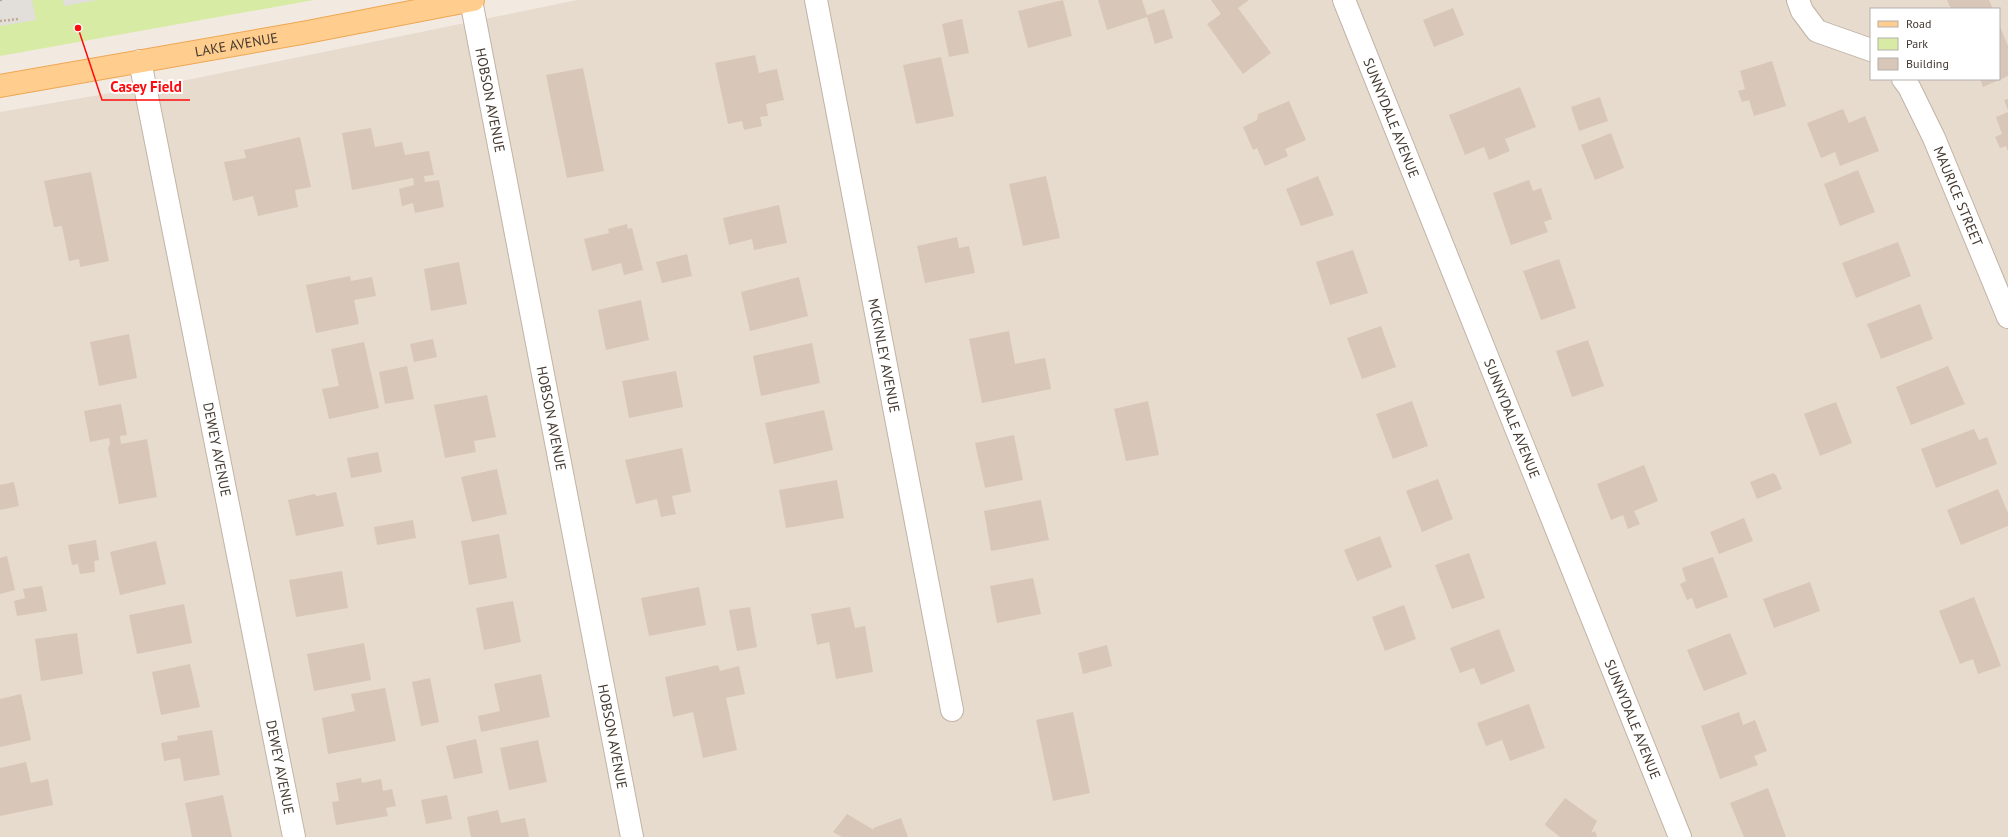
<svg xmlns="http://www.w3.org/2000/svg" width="2008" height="837" viewBox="0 0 2008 837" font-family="'PT Sans',sans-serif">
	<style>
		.residential { fill: #e7dbce; fill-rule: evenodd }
		.green { fill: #d7eba5 }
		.parking { fill: #e2deda }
		.building { fill: #d8c6b8 }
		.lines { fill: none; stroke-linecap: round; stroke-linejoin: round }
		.minor-casing { stroke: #c1b3a6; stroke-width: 24 }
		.major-casing { stroke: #eea753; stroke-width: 24 }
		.path { stroke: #c1aa93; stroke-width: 2.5; stroke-dasharray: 2 2; stroke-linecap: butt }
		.minor { stroke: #fff; stroke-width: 22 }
		.major { stroke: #ffcd8d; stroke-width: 22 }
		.labels { text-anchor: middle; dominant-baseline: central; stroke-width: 4; stroke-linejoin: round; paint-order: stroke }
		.street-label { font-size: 14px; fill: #443a31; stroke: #fff }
		.leader { fill: none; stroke: #ff0b0d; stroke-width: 1.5 }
		.callout-dot { fill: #ff0b0d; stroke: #fff; stroke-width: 1.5 }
		.callout-label { font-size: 15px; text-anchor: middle; font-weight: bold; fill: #ff0b0d; stroke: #fff; stroke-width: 4; stroke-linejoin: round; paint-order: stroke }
	</style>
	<rect width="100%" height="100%" fill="#f2eae1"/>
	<path class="residential" d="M577,0h1431v837h-2008v-725l192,-33zM1871,9h128v70h-128z"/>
	<path class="green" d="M0,0h314l-314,56z"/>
	<path class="parking" d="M0,0h32l4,20 -36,6z
		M63,0h35l-34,6z"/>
	<path class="building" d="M1063,0l9,36 -44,12 -10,-37z
		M1098,0h44l5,15 17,-6 9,29 -18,6 -8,-27 -40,13z
		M1211,0h38l-11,8 33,45 -28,21 -36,-50 14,-10z
		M1947,0h42l4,9h-42z
		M1453,8l11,27 -30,12 -11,-27z
		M962,19l7,34 -20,4 -7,-33z
		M1999,24l9,22v30l-25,11 -3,-8h19z
		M755,55l4,18 18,-4 7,31 -18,4 2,12 -8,1 2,9 -18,4 -2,-9 -14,3 -13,-61z
		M941,57l13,59 -38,8 -13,-59z
		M1772,61l14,45 -32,10 -5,-16 -7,2 -4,-11 7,-2 -5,-18z
		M583,68l21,103 -37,7 -21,-103z
		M1520,87l16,40 -31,12 5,12 -21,9 -5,-13 -19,8 -16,-40z
		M1600,97l8,24 -29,10 -8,-24z
		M2008,99v11l-4,-10z
		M1289,101l17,39 -21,9 3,7 -23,10 -8,-18 -4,2 -10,-23 14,-7 1,-6z
		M1843,109l6,14 16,-7 14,35 -39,15 -5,-14 -14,6 -14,-35z
		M2008,112v39l-2,-5 -6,2 -5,-11 7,-3 -6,-17z
		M371,128l4,19 27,-5 3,13 24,-4 5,24 -10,1 1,6 14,-2 5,27 -29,6 -2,-10 -11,3 -3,-17 15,-4 -1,-7 -61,12 -10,-57z
		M1611,133l13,35 -29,12 -14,-35z
		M300,137l11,50 -16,3 3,17 -40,9 -5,-20 -20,5 -9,-39 22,-4 -2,-8z
		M1858,170l17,42 -35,14 -16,-42z
		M91,172l18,89 -29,6 -1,-8 -10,2 -7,-35 -8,1 -10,-46z
		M1046,176l14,62 -37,8 -14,-62z
		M1318,176l16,39 -33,11 -15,-37z
		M1529,180l4,11 8,-3 11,31 -8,3 4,10 -37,13 -18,-52z
		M779,205l8,38 -33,7 -2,-11 -23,6 -6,-27z
		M627,224l1,5 4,-1 11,42 -19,5 -3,-12 -29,8 -8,-32 25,-6 -1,-4z
		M957,237l2,11 10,-2 6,27 -50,10 -8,-37z
		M1898,242l13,34 -55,22 -14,-35z
		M1353,250l15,43 -38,12 -14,-43z
		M687,254l5,22 -30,7 -6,-21z
		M1559,259l17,49 -35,12 -18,-49z
		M459,262l8,42 -36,7 -7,-42z
		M350,276l1,5 21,-4 4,19 -22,4 5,24 -43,9 -10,-48z
		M799,277l9,39 -58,15 -9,-39z
		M641,300l8,40 -43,10 -8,-40z
		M1920,304l13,35 -52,20 -14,-35z
		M1381,326l15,41 -34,12 -15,-41z
		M1009,331l6,33 30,-6 6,31 -69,14 -13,-64z
		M129,334l8,44 -38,8 -9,-44z
		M433,339l4,18 -23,5 -4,-18z
		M1588,340l16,46 -32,11 -16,-46z
		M364,342l15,66 -50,11 -7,-30 17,-3 -8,-37z
		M812,343l8,40 -59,13 -8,-40z
		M407,366l7,33 -29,5 -6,-32z
		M1948,366l17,38 -54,21 -15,-38z
		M676,371l7,36 -54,11 -7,-37z
		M487,395l9,42 -22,4 2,11 -31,6 -11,-53z
		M1148,401l11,54 -33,6 -12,-52z
		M1412,401l16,45 -35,13 -17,-45z
		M1836,402l16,41 -32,13 -16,-42z
		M121,404l6,31 -7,1 1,8 26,-5 10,58 -38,7 -11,-56 2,-4 -1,-6 -19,4 -6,-31z
		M824,410l9,40 -59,14 -9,-41z
		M1974,429l5,11 8,-3 10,27 -61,24 -15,-39z
		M1014,435l9,45 -38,8 -10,-45z
		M682,448l9,44 -19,4 4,18 -15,3 -4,-18 -21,5 -11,-44z
		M378,452l4,20 -31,6 -4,-20z
		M1644,465l14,36 -24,10 6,13 -12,5 -5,-14 -12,5 -14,-36z
		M497,469l10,45 -35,8 -11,-45z
		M1773,473l3,2 6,14 -25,10 -7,-17z
		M1438,479l15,40 -31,13 -16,-41z
		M837,480l7,38 -58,10 -7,-38z
		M14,482l5,24 -19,4v-25z
		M1998,489l10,24v13l-47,19 -14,-35z
		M336,492l8,34 -48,10 -8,-36 26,-6 3,2z
		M1041,500l8,40 -58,11 -7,-40z
		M1744,518l9,23 -34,13 -9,-22z
		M413,520l3,18 -39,7 -3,-18z
		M499,534l8,44 -38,7 -8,-44z
		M1380,536l12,31 -35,14 -13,-31z
		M96,540l3,20 -5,1 1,11 -15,2 -2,-10 -6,1 -4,-20z
		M156,541l10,43 -46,11 -10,-43z
		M1469,553l16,45 -33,11 -17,-44z
		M7,556l8,34 -15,4v-36z
		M1713,557l15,40 -32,12 -4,-11 -5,2 -7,-16 6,-3 -4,-13z
		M342,571l6,37 -52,9 -7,-37z
		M1033,578l8,36 -44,9 -7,-37z
		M1810,582l10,29 -46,17 -11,-29z
		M42,586l5,25 -30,5 -3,-15 11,-3 -2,-9z
		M699,587l7,38 -57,11 -8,-38z
		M1974,597l27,69 -23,8 -5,-15 -13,5 -21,-53z
		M513,601l8,41 -37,8 -8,-42z
		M184,604l8,39 -55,11 -8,-39z
		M1404,605l12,34 -31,12 -13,-34z
		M750,607l7,40 -20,4 -8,-41z
		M850,607l5,21 10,-2 8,46 -37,7 -7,-37 -12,3 -6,-31z
		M1499,629l16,42 -34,14 -7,-17 -14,5 -10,-25z
		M77,633l6,41 -42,7 -6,-42z
		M1730,633l17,41 -43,17 -17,-41z
		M364,643l7,37 -57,11 -7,-37z
		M1107,645l5,21 -29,8 -5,-21z
		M190,664l10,43 -39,8 -9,-43z
		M718,665l2,6 19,-5 6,28 -19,4 11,52 -34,8 -10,-46 -20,5 -8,-40z
		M541,674l9,43 -69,15 -3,-16 22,-5 -6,-27z
		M430,678l9,44 -18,4 -9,-44z
		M385,688l11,53 -68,13 -6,-36 33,-7 -4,-17z
		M21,694l10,46 -31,7v-48z
		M1529,704l16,44 -35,13 -8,-21 -16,6 -9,-23z
		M1073,712l17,81 -37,8 -17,-81z
		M1739,712l4,13 12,-5 12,31 -13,5 4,9 -38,14 -19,-53z
		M212,730l8,45 -36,6 -4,-23 -16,3 -3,-18 17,-3 -1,-4z
		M476,739l7,34 -29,6 -8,-33z
		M538,740l9,42 -38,8 -9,-42z
		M26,762l5,21 17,-4 5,26 -53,11v-48z
		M361,778l1,5 19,-4 2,12 9,-2 4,17 -10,2 2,8 -52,9 -4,-23 7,-1 -3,-18z
		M1768,788l18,49h-42l-14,-34z
		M223,795l9,42h-40l-7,-34z
		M447,795l5,24 -26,5 -5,-24z
		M1565,798l32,23 -6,12 4,-2 2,6h-37l-14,-11 -1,-2z
		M498,810l3,13 24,-5 4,19h-58l-4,-20z
		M847,814l27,16 -1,-2 28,-10 7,19h-66l-9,-5z"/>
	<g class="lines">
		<defs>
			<g id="minor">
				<path id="s1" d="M471,0l161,837"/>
				<path id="s2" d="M816,0l136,710"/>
				<path id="s3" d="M1344,0l336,837"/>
				<path d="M1798,0l4,11 15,20 54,19"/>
				<path id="s4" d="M140,61l154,776"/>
				<path id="s5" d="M1903,79l6,8 25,51 74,179"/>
			</g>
			<g id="major">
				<path id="s6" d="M0,86l302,-53 171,-33"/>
			</g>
		</defs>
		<use href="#minor" class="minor-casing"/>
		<use href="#major" class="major-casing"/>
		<path class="path" d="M0,0h2
			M0,21l19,-2"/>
		<use href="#minor" class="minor"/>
		<use href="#major" class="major"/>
	</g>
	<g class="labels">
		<g class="street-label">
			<text stroke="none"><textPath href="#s6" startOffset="240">LAKE AVENUE</textPath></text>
			<text stroke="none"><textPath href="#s1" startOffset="102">HOBSON AVENUE</textPath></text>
			<text stroke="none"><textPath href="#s3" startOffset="127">SUNNYDALE AVENUE</textPath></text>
			<text stroke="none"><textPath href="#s5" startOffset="130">MAURICE STREET</textPath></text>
			<text stroke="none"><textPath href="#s2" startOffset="362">MCKINLEY AVENUE</textPath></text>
			<text stroke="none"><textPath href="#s1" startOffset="426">HOBSON AVENUE</textPath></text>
			<text stroke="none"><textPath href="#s3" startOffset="451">SUNNYDALE AVENUE</textPath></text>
			<text stroke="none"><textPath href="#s4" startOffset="396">DEWEY AVENUE</textPath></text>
			<text stroke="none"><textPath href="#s3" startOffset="775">SUNNYDALE AVENUE</textPath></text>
			<text stroke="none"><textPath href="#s1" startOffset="750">HOBSON AVENUE</textPath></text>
			<text stroke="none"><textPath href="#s4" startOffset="720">DEWEY AVENUE</textPath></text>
		</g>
	</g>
	<path class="leader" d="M78 28L102 100H190"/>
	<circle class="callout-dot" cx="78" cy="28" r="4"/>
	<g class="callout-label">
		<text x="146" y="92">Casey Field</text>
	</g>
	<rect x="1870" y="8" width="130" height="72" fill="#ffffff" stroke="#b4b0ad"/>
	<rect x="1878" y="21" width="20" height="6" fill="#ffcd8d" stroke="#b4b0ad"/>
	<text x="1906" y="28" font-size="12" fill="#443a31">Road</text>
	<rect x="1878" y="38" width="20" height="12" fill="#d7eba5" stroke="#b4b0ad"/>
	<text x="1906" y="48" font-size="12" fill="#443a31">Park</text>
	<rect x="1878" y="58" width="20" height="12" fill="#d8c6b8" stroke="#b4b0ad"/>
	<text x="1906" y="68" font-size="12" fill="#443a31">Building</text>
</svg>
